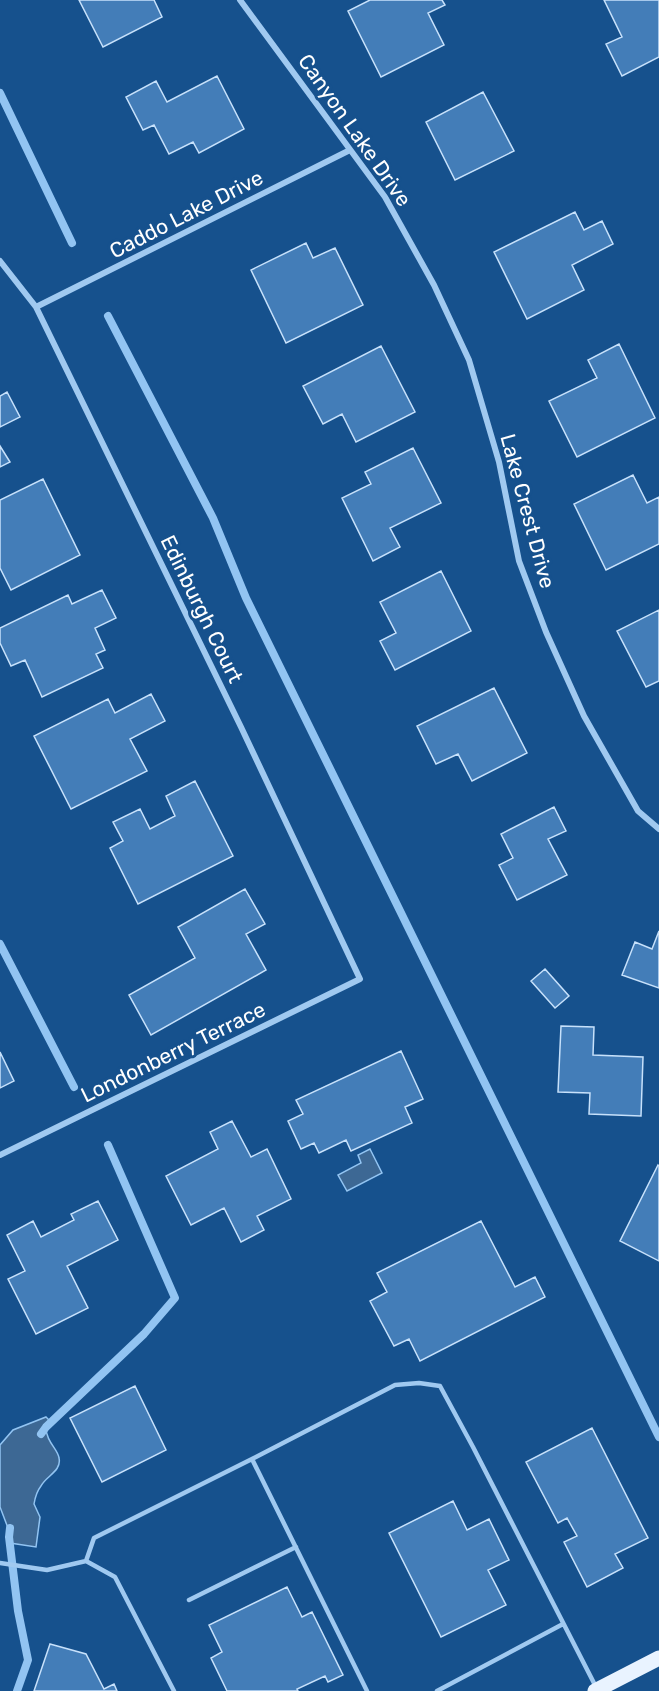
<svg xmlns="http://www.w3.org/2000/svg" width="659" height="1691" viewBox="0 0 659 1691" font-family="Rubik,sans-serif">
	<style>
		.water { fill: #3d6894; stroke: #92c4f2; stroke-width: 1.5 }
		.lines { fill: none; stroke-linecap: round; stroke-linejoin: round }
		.stream { stroke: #92c4f2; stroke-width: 8 }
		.building { fill: #437db8; stroke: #c7e1fb; stroke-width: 1.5 }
		.service { stroke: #a0c9f0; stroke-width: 4.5 }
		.minor { stroke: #a0c9f0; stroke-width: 6 }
		.primary { stroke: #e9f3ff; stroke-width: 15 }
		.labels { text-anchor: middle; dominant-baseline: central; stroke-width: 6; stroke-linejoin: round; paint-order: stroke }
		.street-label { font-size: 21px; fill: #fff; stroke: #16518d }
	</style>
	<rect width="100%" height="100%" fill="#16518d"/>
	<path class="water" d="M370,1149l12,24 -35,18 -9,-16 23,-12 -3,-8z
		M46,1417l4,4 -4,6c0,15 12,22 13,31 3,13 -13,18 -18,28 -4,5 -6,12 -7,18l6,13 -4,30 -26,-4 -2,-15 -8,-21v-62l13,-15z"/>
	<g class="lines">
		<path class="stream" d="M0,93l72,150
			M108,316l105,202 33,80 413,839
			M0,944l74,143
			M41,1434l5,-7 98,-93 31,-36 -67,-153
			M10,1528l-1,9 9,74 10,49 -11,31"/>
	</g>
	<path class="building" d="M79,0h75l8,17 -59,30z
		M370,0h72l3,5 -17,8 16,32 -63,32 -33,-66z
		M604,0h55v57l-37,19 -16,-32 16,-7z
		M217,76l27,53 -45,24 -6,-11 -24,12 -15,-29 -11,5 -17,-33 30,-16 11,21z
		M483,92l31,59 -59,29 -29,-58z
		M575,212l9,18 18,-9 11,23 -41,21 12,25 -57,29 -33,-67z
		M306,243l7,15 22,-10 28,57 -77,38 -35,-73z
		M619,344l36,74 -78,39 -28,-56 48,-23 -9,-18z
		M381,346l34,66 -59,30 -14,-28 -19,10 -20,-38z
		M7,392l13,25 -20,10v-31z
		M0,446l10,16 -10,5z
		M413,448l28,55 -51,25 10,19 -27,14 -31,-63 29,-14 -6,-12z
		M633,475l14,28 12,-6v47l-53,26 -32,-66z
		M43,479l37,76 -69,35 -11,-22v-68z
		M441,571l30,60 -76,39 -15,-29 16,-8 -16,-31z
		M102,590l14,28 -21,10 10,22 -9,4 7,14 -61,29 -17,-37 -14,6 -11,-23v-15l68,-33 4,9z
		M659,610v71l-13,6 -29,-56z
		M494,688l33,65 -55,28 -14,-27 -22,10 -19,-38z
		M151,694l14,27 -35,18 17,32 -76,38 -37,-73 74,-37 7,14z
		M195,781l38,75 -95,48 -28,-56 13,-7 -10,-19 27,-13 10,20 25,-13 -9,-20z
		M554,807l12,24 -18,8 19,36 -50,25 -18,-35 14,-7 -12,-24z
		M245,889l20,35 -19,10 20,36 -115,65 -22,-40 66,-37 -17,-31z
		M659,931v57l-37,-13 13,-33 17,7z
		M545,969l24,27 -14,12 -24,-27z
		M561,1026l33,1 -1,28 50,2 -2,59 -52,-2 1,-21 -32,-1z
		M401,1051l22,48 -18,8 7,16 -61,28 -5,-11 -27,13 -5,-10 -13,6 -13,-28 15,-7 -7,-14z
		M0,1052l14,29 -14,7z
		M232,1121l19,36 16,-8 24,50 -34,17 7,14 -23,12 -17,-34 -33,17 -25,-49 52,-27 -8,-17z
		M658,1165l1,1v95l-39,-20z
		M98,1201l20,39 -51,26 21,42 -52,26 -28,-55 17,-8 -18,-36 26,-14 8,16 33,-17 -3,-6z
		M481,1221l34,66 20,-10 10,20 -125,64 -11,-22 -15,7 -24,-45 17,-9 -10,-19z
		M135,1386l31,64 -64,32 -32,-64z
		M592,1428l56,110 -33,16 8,14 -36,19 -23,-45 13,-6 -10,-18 -9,5 -32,-61z
		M453,1501l14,29 22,-11 20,41 -21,10 18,35 -65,32 -52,-104z
		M287,1587l15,30 10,-5 31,63 -15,7 -3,-6 -28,13 1,2h-71l-16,-33 11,-6 -13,-27z
		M50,1644l36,10 18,35 10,-5 3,7h-83z"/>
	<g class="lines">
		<path class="service" d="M86,1561l8,-23 158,-79
			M0,1563l47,7 39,-9 29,16 59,114
			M189,1600l107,-53
			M367,1691l-115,-232 143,-74 24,-2 21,3 33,61 123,240
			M437,1691l126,-67"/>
		<path class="minor" d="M240,0l145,197 49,88 35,75 30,102 20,99 27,71 38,84 54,95 21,18
			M0,261l36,46 205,420 119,252 -360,176
			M36,307l314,-157"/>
		<path class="primary" d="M595,1691l64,-33"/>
	</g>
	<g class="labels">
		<g class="street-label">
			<text transform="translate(355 130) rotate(55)">Canyon Lake Drive</text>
			<text transform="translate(186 214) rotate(-27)">Caddo Lake Drive</text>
			<text transform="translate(528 511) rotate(75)">Lake Crest Drive</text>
			<text transform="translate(202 609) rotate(64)">Edinburgh Court</text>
			<text transform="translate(173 1052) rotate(-26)">Londonberry Terrace</text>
		</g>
	</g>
</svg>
